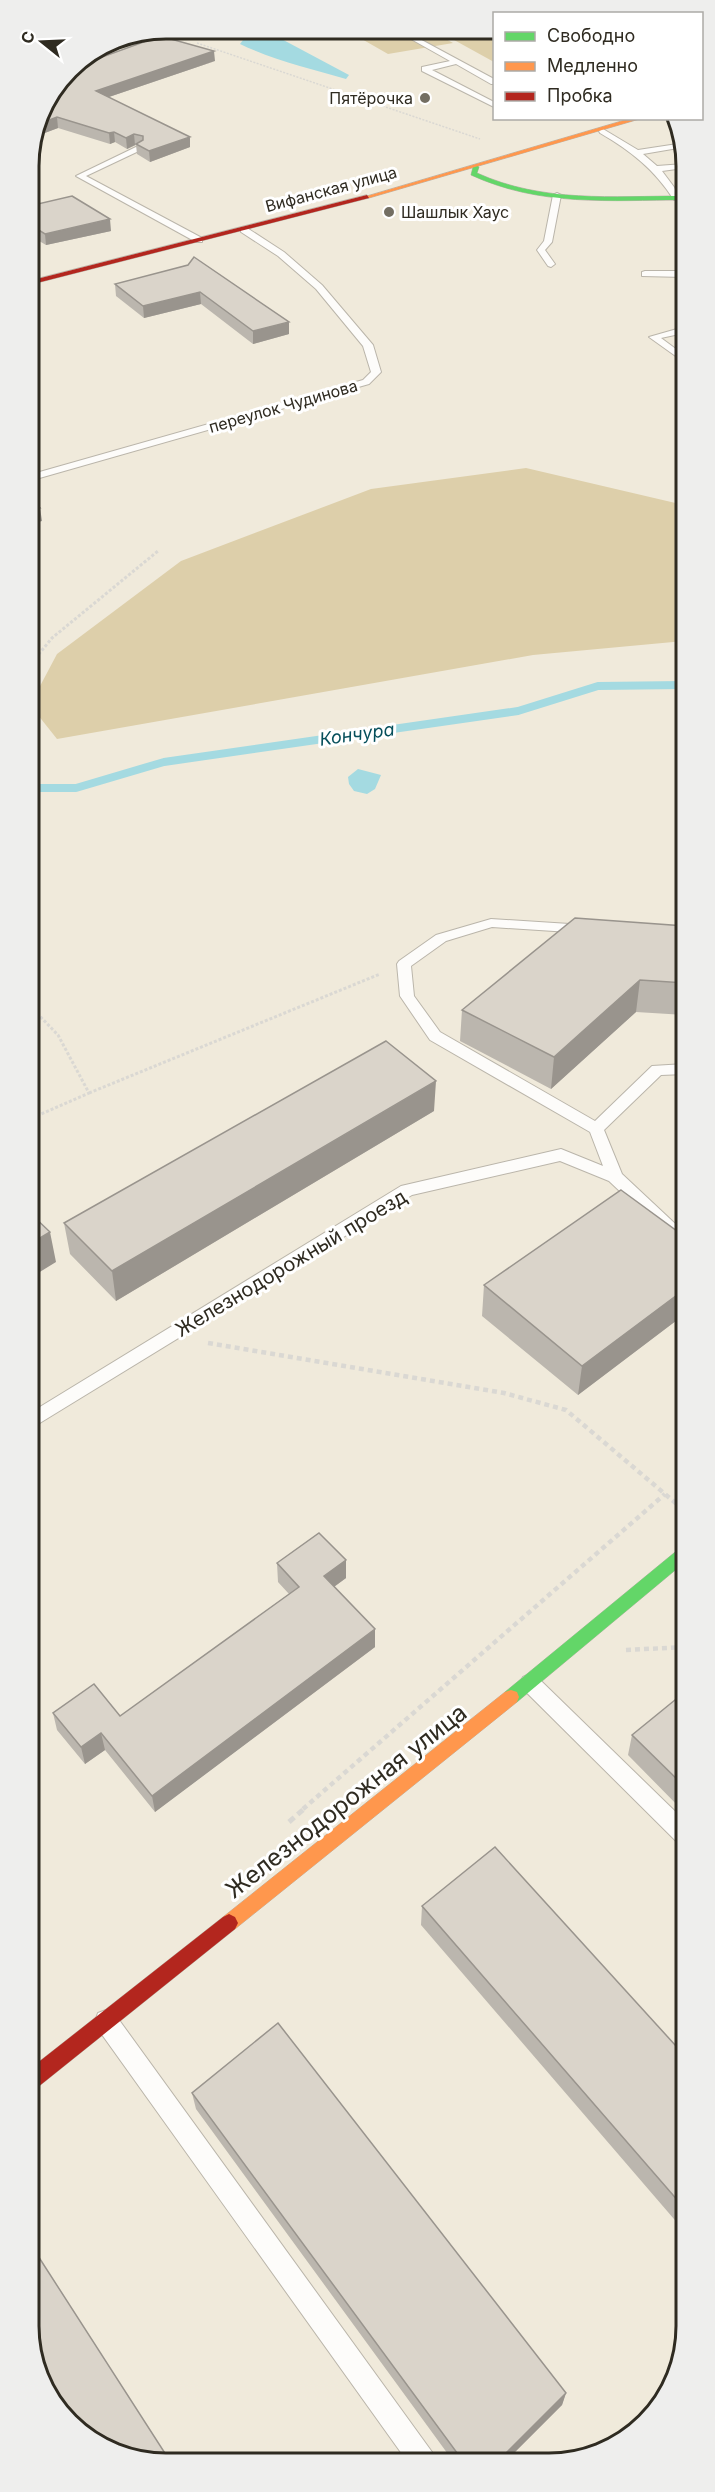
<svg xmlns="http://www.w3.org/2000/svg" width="715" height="2492" viewBox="0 0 715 2492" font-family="Inter,sans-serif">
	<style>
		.green { fill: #ddcfaa }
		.water { fill: #a4dae1 }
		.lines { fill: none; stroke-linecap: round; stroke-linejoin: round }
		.stream { stroke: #a4dae1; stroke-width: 8 }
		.lane-casing { stroke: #bab5aa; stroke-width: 2 }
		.fast-casing { stroke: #bab5aa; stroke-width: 1 }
		.slow-casing { stroke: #bab5aa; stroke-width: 1 }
		.jam-casing { stroke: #bab5aa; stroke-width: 1 }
		.path-far3 { stroke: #dad8d3; stroke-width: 1.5; stroke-dasharray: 2 1.5; stroke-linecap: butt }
		.path-far2 { stroke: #dad8d3; stroke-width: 3; stroke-dasharray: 3 2; stroke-linecap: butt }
		.path-far1 { stroke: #dad8d3; stroke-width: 4.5; stroke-dasharray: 5 4; stroke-linecap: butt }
		.path { stroke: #dad8d3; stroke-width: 5; stroke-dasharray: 7 4.5; stroke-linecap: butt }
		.lane { fill: #fdfcfa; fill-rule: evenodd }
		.fast { fill: #63d668; fill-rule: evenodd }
		.slow { fill: #ff974d; fill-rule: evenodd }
		.jam { fill: #b3261e; fill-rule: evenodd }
		.wall { fill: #bbb6ae }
		.shaded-wall { fill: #99948d }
		.building { fill: #dad4ca; stroke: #99948d; stroke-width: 1.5 }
		.poi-dot { fill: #736e62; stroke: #fff; stroke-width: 2 }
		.labels { text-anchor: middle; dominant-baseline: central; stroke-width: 6; stroke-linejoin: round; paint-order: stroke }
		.far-poi-label { font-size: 16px; fill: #2f2b21; stroke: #fff; text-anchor: end }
		.far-street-label { font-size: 16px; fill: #2f2b21; stroke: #fff }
		.far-water-label { font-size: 18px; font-style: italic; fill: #064f5b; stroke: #fff }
		.street-label { font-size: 20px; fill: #2f2b21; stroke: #fff }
		.near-street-label { font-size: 24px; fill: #2f2b21; stroke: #fff }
		.rim { fill: none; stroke: #2f2b21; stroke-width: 3 }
	</style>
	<rect width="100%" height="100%" fill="#f0eadb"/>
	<path class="green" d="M346,30h84l23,13 -65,11z
		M436,30l58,1v31z
		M526,468l158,37v136l-151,14 -476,84 -27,-34 27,-51 124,-93 190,-72z"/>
	<path class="water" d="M203,29h74l-3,6 75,40 -3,4c-35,-10 -73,-19 -106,-35l3,-4z
		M358,769l23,6 -6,14 -8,5 -13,-3 -5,-7 -1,-7z"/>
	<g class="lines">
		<path class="stream" d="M29,788h47l88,-26 354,-51 80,-25 86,-1"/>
		<defs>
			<path id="lane" d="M395,30h8l91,49v5h-3l-35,-20 -24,6 62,32v5l-72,-36v-4l28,-6z
				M603,129l35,21 46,-7v4l-41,7 14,12 27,-2v4l-22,3 12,16 6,13h-6c-19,-30 -43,-49 -74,-67l-1,-2z
				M136,147l7,2 -57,27 116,62v4h-6l-120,-66z
				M557,193l4,2 -9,47 -7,8 10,14 -4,3 -3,-1 -11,-16 7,-9 9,-46z
				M241,228h6l37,24 38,33 51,60 8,27 -12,12 -340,97v-6l334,-95 8,-8 -8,-26 -47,-57 -38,-33 -37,-24z
				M645,271h39v6l-42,-1v-4z
				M684,327v6l-23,5 23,17v7l-35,-25z
				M491,919l94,6 7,4 -7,4 -93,-6 -46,14 -35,25 3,30 26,36 155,89 57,-55 33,-2v10l-24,1 -57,55 18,44 63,59v16l-6,-2 -70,-66 -49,-20 -148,34 -382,234v-16l371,-227 160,-37 42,17 -13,-34 -160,-92 -30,-44 -3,-32 2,-3 37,-26z
				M530,1674l7,3 149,145v25l-7,-3 -156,-155 -3,-6 3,-6z
				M106,2010l8,3 318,439 4,9h-29l-309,-432 -3,-8 3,-8z"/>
			<path id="fast" d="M174,32l2,3 -114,44 4,-5z
				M476,165l3,2 -2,6c66,30 136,23 207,23v4c-75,0 -143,7 -213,-25l2,-8z
				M685,1546v16l-168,140 -6,2 -6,-2 -2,-5 2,-5 175,-144z"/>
			<path id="slow" d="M632,118h11l-274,80 -5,-1z
				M511,1690l6,2 2,5 -2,5 -282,227 -6,3 -6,-3 -3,-6 3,-6 282,-225z"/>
			<path id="jam" d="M367,195l2,3 -340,87v-4z
				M229,1914l6,3 3,6 -3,6 -197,158 -7,2v-21l192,-151z"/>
		</defs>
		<use href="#lane" class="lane-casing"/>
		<use href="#fast" class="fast-casing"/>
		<use href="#slow" class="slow-casing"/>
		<use href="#jam" class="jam-casing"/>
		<path class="path-far3" d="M197,43l283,96"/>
		<path class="path-far2" d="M29,666l23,-28 106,-87
			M30,1006l28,29 31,58 -59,26
			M89,1093l291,-119"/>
		<path class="path-far1" d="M208,1343l296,50 62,17 119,101
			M626,1650l59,-3
			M303,1809l362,-315"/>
		<path class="path" d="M289,1822l16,-14"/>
		<use href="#lane" class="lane"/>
		<use href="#fast" class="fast"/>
		<use href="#slow" class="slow"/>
		<use href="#jam" class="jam"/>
	</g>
	<path class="wall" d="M215,61l-106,36 81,50 -40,15 -13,-8 -1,-9 -9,4 -12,-7 -5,2 -52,-16 -24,9 5,-24z
		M29,206l82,25 -65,14 -17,-10z
		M188,265l101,69 -36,10 -52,-40 -57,14 -28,-22 -1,-12z
		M685,926v89l-49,-3 -85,77 -91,-48 2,-31z
		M434,1111l-318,190 -46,-47 -6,-31z
		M685,1237v77l-107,81 -96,-79 2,-31z
		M346,1560v18l-12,9 41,60 -220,165 -50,-62 -20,14 -28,-34 -4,-17 67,3 169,-122 -11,-12 -1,-19z
		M686,1691v123l-58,-59 4,-20z
		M422,1906l264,151v176l-265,-308z
		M192,2093l374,300 -4,12 -56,56h-53l-257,-352z"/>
	<path class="shaded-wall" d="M139,34l1,6 -66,25 36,-24 10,-3z
		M214,51l1,10 -118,40 -1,-10z
		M57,117l1,11 -24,9 2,-12z
		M114,132l1,10 -5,2 -1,-11z
		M134,134l1,11 -8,4 -1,-11z
		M190,137v10l-40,15 -1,-11z
		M110,219l1,12 -65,14 -1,-11z
		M200,292l1,12 -57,14 -1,-12z
		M289,322v12l-36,10v-13z
		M40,508l2,13 -13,4v-14z
		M640,980l-4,32 -85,77 3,-32z
		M436,1081l-2,30 -318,190 -4,-30z
		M50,1232l6,30 -26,16v-34z
		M685,1289v25l-107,81 4,-29z
		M346,1560v18l-22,16v-18z
		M375,1629v18l-220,165 -3,-16z
		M101,1733l4,17 -20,14 -4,-17z
		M566,2393l-4,12 -56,56h-8z"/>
	<path class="building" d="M160,36l54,15 -118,40 94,46 -41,14 -13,-7 7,-4v-4l-9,-2 -8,4 -12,-6 -5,1 -52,-16 -21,8 3,-12 30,-44z
		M72,196l38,23 -65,15 -16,-10v-18z
		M194,257l95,65 -36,9 -53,-39 -57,14 -28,-22 73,-19z
		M29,499l11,9 -11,3z
		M575,918l110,8v57l-45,-3 -86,77 -92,-47z
		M386,1041l50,40 -324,190 -48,-48z
		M621,1190l64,47v52l-103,77 -98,-81z
		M30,1213l20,19 -20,12z
		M319,1533l27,27 -22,16 51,53 -223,167 -51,-63 -20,14 -28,-34 41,-29 26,32 179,-129 -22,-24z
		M686,1691v97l-54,-53z
		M495,1847l191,210v153l-264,-304z
		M278,2023l288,370 -68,68h-35l-271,-368z
		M31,2245l139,216h-31l-70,-38 -38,-71z"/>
	<g class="poi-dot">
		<circle cx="425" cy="98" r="6"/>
		<circle cx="389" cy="212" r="6"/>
	</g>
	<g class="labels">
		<g class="far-poi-label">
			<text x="413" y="98">Пятёрочка</text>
			<text x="401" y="212" text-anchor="start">Шашлык Хаус</text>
		</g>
		<g class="far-street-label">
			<text transform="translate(331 189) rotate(-15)">Вифанская улица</text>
			<text transform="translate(283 406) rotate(-16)">переулок Чудинова</text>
		</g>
		<g class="far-water-label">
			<text transform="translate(357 734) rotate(-8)">Кончура</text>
		</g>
		<g class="street-label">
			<text transform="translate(291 1263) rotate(-31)">Железнодорожный проезд</text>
		</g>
		<g class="near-street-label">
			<text transform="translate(346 1801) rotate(-38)">Железнодорожная улица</text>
		</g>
	</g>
	<path d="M0 0H715V2492H0ZM166 39H549A127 127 0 0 1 676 166V2326A127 127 0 0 1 549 2453H166A127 127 0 0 1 39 2326V166A127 127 0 0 1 166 39Z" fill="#eeeeed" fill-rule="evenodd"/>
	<path class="rim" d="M166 39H549A127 127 0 0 1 676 166V2326A127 127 0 0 1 549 2453H166A127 127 0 0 1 39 2326V166A127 127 0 0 1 166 39Z"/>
	<rect x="493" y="12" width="210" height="108" fill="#ffffff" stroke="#acaaa6" stroke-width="1.5"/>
	<rect x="505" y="32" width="30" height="9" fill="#63d668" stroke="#acaaa6" stroke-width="1.5"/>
	<text x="547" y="42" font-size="18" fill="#2f2b21">Свободно</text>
	<rect x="505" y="62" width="30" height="9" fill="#ff974d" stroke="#acaaa6" stroke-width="1.5"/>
	<text x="547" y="72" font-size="18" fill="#2f2b21">Медленно</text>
	<rect x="505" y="92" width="30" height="9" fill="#b3261e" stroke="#acaaa6" stroke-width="1.5"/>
	<text x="547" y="102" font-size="18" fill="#2f2b21">Пробка</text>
	<g transform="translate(42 42) rotate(288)" stroke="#ffffff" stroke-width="4.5" paint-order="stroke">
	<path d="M0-4.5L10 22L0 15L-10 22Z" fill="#2f2b21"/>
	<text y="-9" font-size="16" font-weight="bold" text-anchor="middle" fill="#2f2b21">С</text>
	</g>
</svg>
